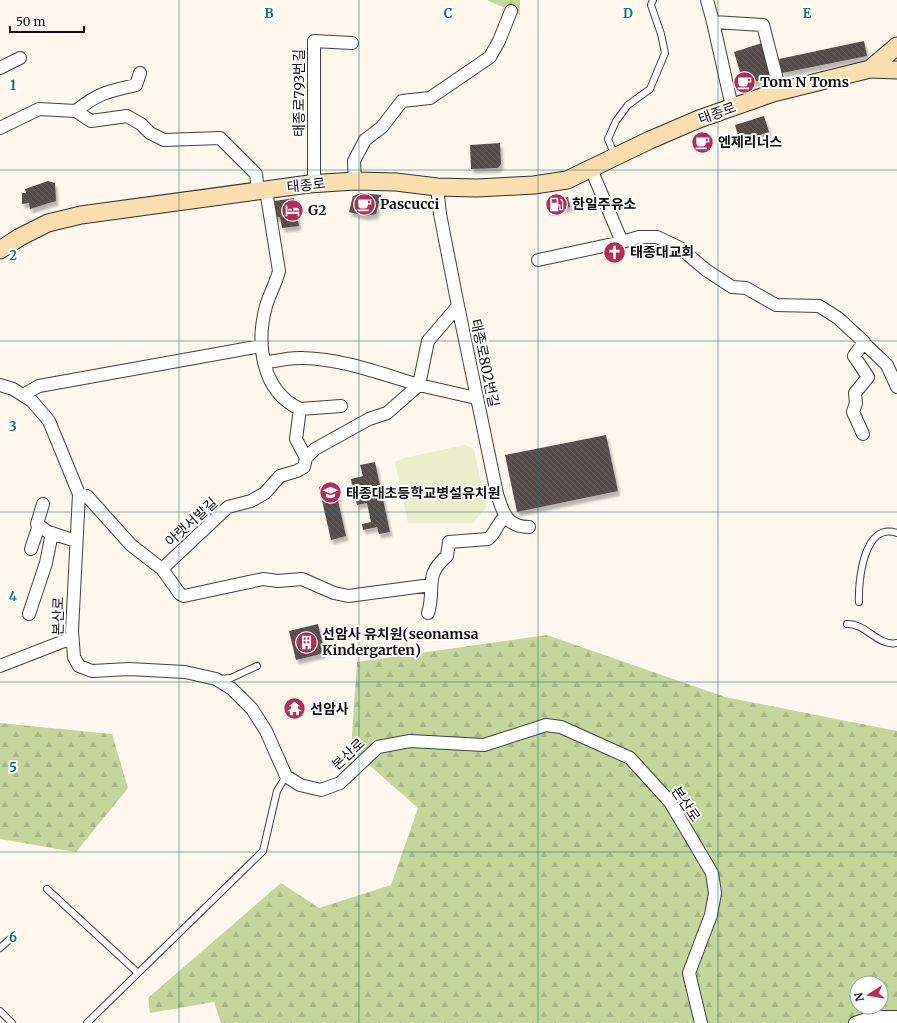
<svg xmlns="http://www.w3.org/2000/svg" width="897" height="1023" viewBox="0 0 897 1023" font-family="Merriweather,'Noto Sans KR',serif">
	<style>
		.forest { fill: url(#forest-firs); fill-rule: evenodd }
		.pitch { fill: #ebeecb }
		.building { fill: url(#building-back-hatch); filter: url(#shadow) }
		.lines { fill: none; stroke-linecap: round; stroke-linejoin: round }
		.service-casing { stroke: #404040; stroke-width: 8 }
		.minor-casing { stroke: #404040; stroke-width: 14 }
		.secondary-casing { stroke: #2f2f2f; stroke-width: 19 }
		.service { stroke: #fff; stroke-width: 6 }
		.minor { stroke: #fff; stroke-width: 12 }
		.secondary { stroke: #fadead; stroke-width: 17 }
		.grid { fill: none; stroke: #0f766e; stroke-width: 1; stroke-opacity: 0.55 }
		.labels { text-anchor: middle; dominant-baseline: central; stroke-width: 4; stroke-linejoin: round; paint-order: stroke }
		.poi-label { font-size: 14px; font-weight: bold; fill: #0d0d0d; stroke: #fff; text-anchor: start }
		.street-label { font-size: 14px; fill: #0d0d0d; stroke: #fff }
		.grid-label { font-size: 13px; text-anchor: middle; font-weight: bold; fill: #0f766e; stroke: #fff; stroke-width: 4; stroke-linejoin: round; paint-order: stroke }
	</style>
	<defs>
		<pattern id="forest-firs" width="22" height="20" patternUnits="userSpaceOnUse"><rect width="22" height="20" fill="#c4d69a"/><path d="M5 1l3.5 6h-7zM16 11l3.5 6h-7z" fill="#a7b684"/></pattern>
		<pattern id="building-back-hatch" width="6" height="6" patternUnits="userSpaceOnUse"><rect width="6" height="6" fill="#554b4a"/><path d="M-1 5l2 2M0 0l6 6M5-1l2 2" fill="none" stroke="#686060"/></pattern>
		<filter id="shadow"><feDropShadow dx="2.5" dy="4.5" stdDeviation="1" flood-color="#0004"/></filter>
	</defs>
	<rect width="100%" height="100%" fill="#fef7ee"/>
	<path class="forest" d="M487,0h33v15z
		M547,635l178,62 172,34v292h-676l-7,-21 -64,11 -2,-15 133,-115 38,25 72,-23 27,-77 -67,-59 6,-87zM857,983h24v24h-24z
		M0,723l112,11 16,54 -52,64 -76,-13z"/>
	<path class="pitch" d="M465,445l9,4 12,59 -13,15h-65l-13,-61 9,-4z"/>
	<path class="building" d="M864,41l3,15 -85,17 -3,-14z
		M765,42l10,34 -31,9 -10,-33z
		M764,116l5,16 -29,10 -5,-17z
		M500,143l1,21 -3,4 -27,1 -1,-24z
		M48,181l7,2 1,18 -26,8 -1,-6 -7,1v-11h4l-1,-4z
		M362,193l19,2 -5,19 -10,2 -17,-4 4,-16z
		M568,197l2,10 -21,4 -2,-10z
		M294,198l5,28 -17,2 -2,-11 -9,1 -3,-16z
		M606,435l12,56 -101,21 -12,-57z
		M375,462l15,70 -11,2 -2,-7 -14,3 -1,-6 9,-2 -4,-19 -10,2 -3,-14 4,-1 -1,-5 -5,1 -1,-7 12,-3 -3,-11z
		M334,483l12,53 -15,4 -12,-53z
		M318,624l7,29 -29,7 -7,-29z"/>
	<g class="lines">
		<defs>
			<path id="service" d="M615,156l-7,-17 8,-18 12,-16 22,-16 15,-36 -4,-19 -10,-29 2,-5
				M859,602c-1,-21 5,-81 38,-69
				M847,624c19,-1 31,23 50,19
				M219,679l12,-1 26,-12
				M47,889l91,84
				M0,948l10,-9
				M0,1011l12,12
				M87,1023l176,-172 14,-60 9,-15"/>
			<path id="minor" d="M707,0l6,22 50,3 17,66
				M713,22l19,85
				M0,68l20,-10
				M76,111c22,-18 33,-20 60,-26l4,-12
				M0,128l39,-19 37,2 15,10 36,-5 14,8 9,9 14,7 56,-2 36,36 2,17
				M591,169l31,73
				M355,181l-1,-20 11,-21 17,-13 20,-26 28,-3 60,-41 9,-16 12,-30
				M314,183v-142l38,2
				M437,187l3,27 18,92 39,188c6,18 9,33 32,33
				M266,190l13,81c-3,12 -9,22 -13,35 -10,37 -5,85 34,103l41,-3
				M538,260l84,-18 17,-5h18l23,11 26,22 26,17 14,1 30,17 43,1 19,12 26,24 -10,14 14,21 -13,16 1,10 -3,9 10,22
				M865,344l22,21 10,22
				M264,363c12,-2 26,-6 39,-5 40,1 79,16 116,27l9,-44 30,-35
				M0,385l13,4 19,12 17,20 30,73 -7,137 2,26 5,9 13,5 37,-2 56,3 31,7 16,10 20,20 14,22 20,45 14,9 21,5 19,-7 38,-36 32,-6 74,4 62,-20 15,2 69,31 40,44 42,71 3,20 -4,22 -22,58 12,50
				M23,395l16,-9 222,-40
				M300,409l-4,30 10,19
				M79,494l8,2 44,49 31,24 18,25 4,2 79,-17 15,2 24,-2 32,14 14,3 83,-11
				M43,504l-6,20 11,8 28,9
				M31,549l8,-24
				M162,569l66,-62 23,-6 14,-8 15,-17 17,-5 7,-4 2,-9 9,-9 54,-30 18,-6 32,-28 57,13
				M428,613c8,-25 -5,-37 19,-57l2,-14 39,-3c8,-6 9,-16 17,-22
				M29,614l17,-51 6,-30
				M0,666l72,-28
				M855,1023l18,-6h24"/>
			<path id="secondary" d="M870,69l27,-23
				M0,250l20,-13 28,-14 33,-8 228,-31 46,-3 41,1 41,5 40,1 57,-3 33,-5 83,-40 49,-21 74,-26 97,-24 27,1"/>
		</defs>
		<use href="#service" class="service-casing"/>
		<use href="#minor" class="minor-casing"/>
		<use href="#secondary" class="secondary-casing"/>
		<use href="#service" class="service"/>
		<use href="#minor" class="minor"/>
		<use href="#secondary" class="secondary"/>
	</g>
	<path class="grid" d="M179,0v1023M359,0v1023M538,0v1023M718,0v1023M0,170h897M0,341h897M0,512h897M0,682h897M0,852h897"/>
	<defs>
		<symbol id="cafe-disc" viewBox="-11 -11 22 22"><circle r="9.5" fill="#b52d56" stroke="#fff"/><path d="M-5.5-4.5H6V0H3Q3 3.5 0 3.5H-2.5Q-5.5 3.5-5.5 0ZM3-3.2v2h1.7v-2ZM-6 4.5H4V6H-6Z" fill="#fff"/></symbol>
		<symbol id="fuel-disc" viewBox="-11 -11 22 22"><circle r="9.5" fill="#b52d56" stroke="#fff"/><path d="M-5.5-6h7V0h2V4h1.3V-2.5L3-4.5l.8-.8L6-3V5H2.5V1h-1V6h-7ZM-4.2-4.7v3.2H.2V-4.7Z" fill="#fff"/></symbol>
		<symbol id="hotel-disc" viewBox="-11 -11 22 22"><circle r="9.5" fill="#b52d56" stroke="#fff"/><path d="M-6-4.5h1.5V1H6V5H4.5V3h-9V5H-6ZM-4 0a1.8 1.8 0 1 1 3.6 0ZM.5 0V-2.5h3Q6-2.5 6 0Z" fill="#fff"/></symbol>
		<symbol id="church-disc" viewBox="-11 -11 22 22"><circle r="9.5" fill="#b52d56" stroke="#fff"/><path d="M-1.2-6h2.4v3.5h3.3v2.4h-3.3V6h-2.4V-.1h-3.3v-2.4h3.3Z" fill="#fff"/></symbol>
		<symbol id="school-disc" viewBox="-11 -11 22 22"><circle r="9.5" fill="#b52d56" stroke="#fff"/><path d="M0-5L7-2L0 1L-7-2ZM-4 1L0 2.5L4 1V4Q0 6-4 4Z" fill="#fff"/></symbol>
		<symbol id="building-disc" viewBox="-11 -11 22 22"><circle r="9.5" fill="#b52d56" stroke="#fff"/><path d="M-4-6H4V6H1V3H-1V6H-4ZM-2.5-4.3h1.7v1.8h-1.7ZM.8-4.3h1.7v1.8H.8ZM-2.5-1h1.7V.8h-1.7ZM.8-1h1.7V.8H.8Z" fill="#fff"/></symbol>
		<symbol id="temple-disc" viewBox="-11 -11 22 22"><circle r="9.5" fill="#b52d56" stroke="#fff"/><path d="M0-6L5-2H3V0L6.5 2.5H4V6H1.5V3h-3V6H-4V2.5H-6.5L-3 0V-2H-5Z" fill="#fff"/></symbol>
	</defs>
	<g fill-rule="evenodd">
		<use href="#cafe-disc" x="732" y="70" width="25" height="25"/>
		<use href="#cafe-disc" x="690" y="130" width="25" height="25"/>
		<use href="#cafe-disc" x="352" y="192" width="25" height="25"/>
		<use href="#fuel-disc" x="544" y="192" width="25" height="25"/>
		<use href="#hotel-disc" x="280" y="198" width="25" height="25"/>
		<use href="#church-disc" x="602" y="240" width="25" height="25"/>
		<use href="#school-disc" x="318" y="480" width="25" height="25"/>
		<use href="#building-disc" x="294" y="630" width="25" height="25"/>
		<use href="#temple-disc" x="282" y="696" width="25" height="25"/>
	</g>
	<g class="labels">
		<g class="poi-label">
			<text x="760" y="82">Tom N Toms</text>
			<text x="718" y="142">엔제리너스</text>
			<text x="380" y="204">Pascucci</text>
			<text x="572" y="204">한일주유소</text>
			<text x="308" y="210">G2</text>
			<text x="630" y="252">태종대교회</text>
			<text x="346" y="493">태종대초등학교병설유치원</text>
			<text x="322" y="634">선암사 유치원(seonamsa<tspan x="322" dy="16">Kindergarten)</tspan></text>
			<text x="310" y="709">선암사</text>
		</g>
		<g class="street-label">
			<text transform="translate(299 93) rotate(-90)">태종로793번길</text>
			<text transform="translate(717 113) rotate(-20)">태종로</text>
			<text transform="translate(306 185) rotate(-6)">태종로</text>
			<text transform="translate(485 363) rotate(78)">태종로802번길</text>
			<text transform="translate(191 522) rotate(-42)">아랫서발길</text>
			<text transform="translate(58 616) rotate(-89)">본산로</text>
			<text transform="translate(348 754) rotate(-43)">본산로</text>
			<text transform="translate(686 804) rotate(56)">본산로</text>
		</g>
	</g>
	<g class="grid-label">
		<text x="269" y="18">B</text>
		<text x="448" y="18">C</text>
		<text x="628" y="18">D</text>
		<text x="807" y="18">E</text>
		<text x="13" y="90">1</text>
		<text x="13" y="260">2</text>
		<text x="13" y="431">3</text>
		<text x="13" y="601">4</text>
		<text x="13" y="772">5</text>
		<text x="13" y="942">6</text>
	</g>
	<g transform="translate(869 995) rotate(258)"><circle r="19" fill="#ffffff" stroke="#9e9e9e"/>
	<path d="M0-3L7 15L0 10L-7 15Z" fill="#b52d56"/>
	<text y="-6" font-size="11" font-weight="bold" text-anchor="middle" fill="#0d0d0d">N</text>
	</g>
	<path d="M10 26v6h74v-6" fill="none" stroke="#0d0d0d" stroke-width="2"/>
	<text x="16" y="26" font-size="12" fill="#0d0d0d" stroke="#ffffff" stroke-width="3" paint-order="stroke">50 m</text>
</svg>
